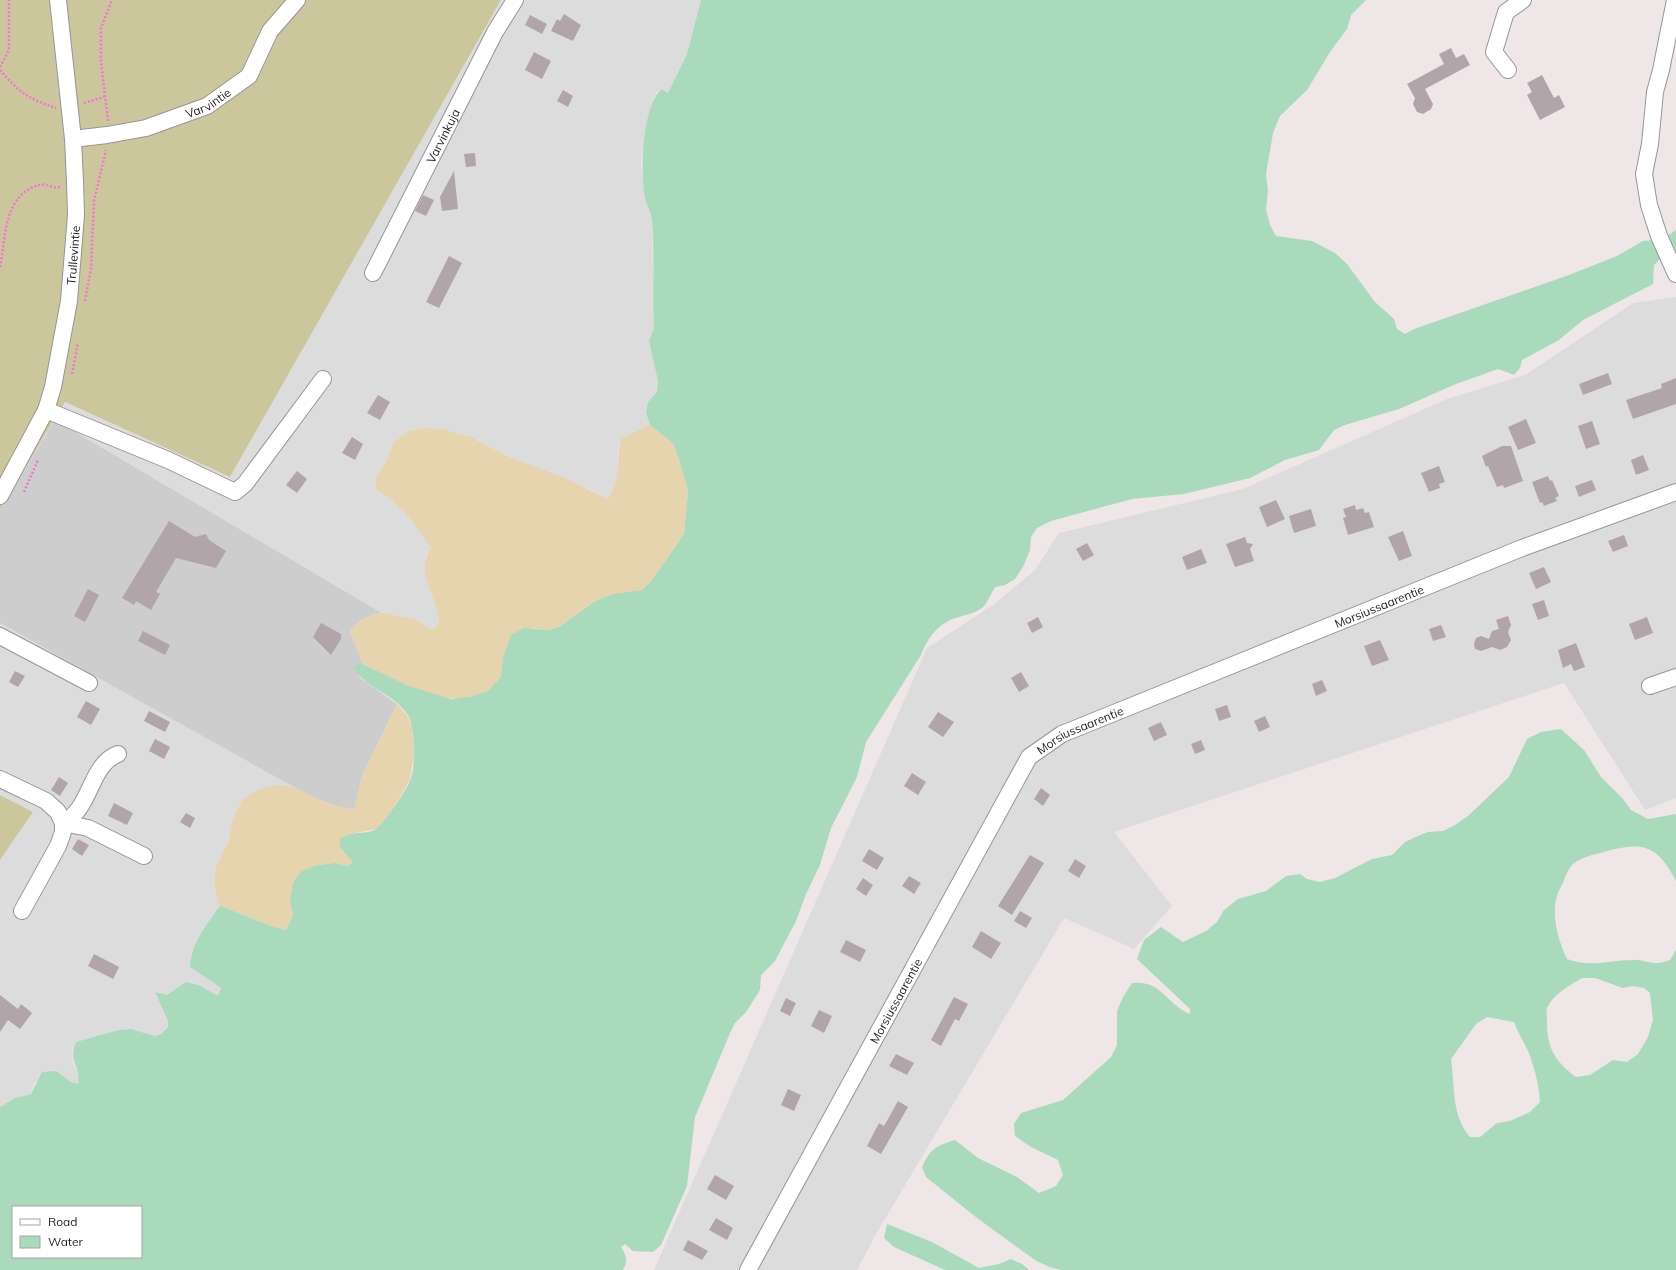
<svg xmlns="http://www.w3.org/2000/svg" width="1676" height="1270" viewBox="0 0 1676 1270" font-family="Mulish,sans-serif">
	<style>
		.residential { fill: #dddcdd }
		.religious { fill: #cdcdcd }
		.grass { fill: #e6d4af }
		.forest { fill: #ccc69d }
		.water { fill: #a9dabc; fill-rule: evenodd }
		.building { fill: #b1a5aa }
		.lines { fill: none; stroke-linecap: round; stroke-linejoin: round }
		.minor-casing { stroke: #969696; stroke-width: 18 }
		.path { stroke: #f275d1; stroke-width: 2.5; stroke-dasharray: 2 2; stroke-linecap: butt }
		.minor { stroke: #fff; stroke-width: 16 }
		.labels { text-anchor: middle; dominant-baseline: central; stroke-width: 4; stroke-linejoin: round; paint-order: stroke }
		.street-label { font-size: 12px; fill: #1f1f1f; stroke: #fff }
	</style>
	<rect width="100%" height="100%" fill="#efe6e8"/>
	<path class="residential" d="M501,0h200l-14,54 -19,39 -6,-4 -6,4 -5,14 -10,54 4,38 7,19 2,110 -5,13 9,40 -1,11 -9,10 -2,11 4,12 -29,13 -3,13 -2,36 -8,12 -21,-11 -82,-33 -34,-18 -14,-4 -35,-5 -16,4 -13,11 -6,17 -12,19 2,11 17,11 16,15 21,32 -6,9 2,24 12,31v11l-5,6 -6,-1 -11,-8 -37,-8 -325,-192 10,-18 165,75z
		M1676,297v501l-31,12 -81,-127 -450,149 58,74 -38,43 -70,-31 -188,316 -19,36h-203l273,-622 66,-43 42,-35 24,-37 184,-44 204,-90 78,-24 108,-72z
		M0,623l296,164 -20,-2 -44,37 -3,18 -13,27 -2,16 5,24 -21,31 -7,17 -1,12 31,21 -3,8 -51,-1 -12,-3 13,29v6l-7,7 -6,2 -24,-7 -13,1 -42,12 -4,8 1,13 7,14 -2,7 -7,-2 -8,-6 -28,6 -4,12 -16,4 -15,9v-247l33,-48 -33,-17z"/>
	<path class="religious" d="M55,420l325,192 -19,8 -11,11 14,34 -2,-1 -3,13 38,27 -35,72 -8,34 -17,-4 -25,-9 -312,-174v-113z"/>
	<path class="grass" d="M650,425l24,18 5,16 9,32 -4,43 -32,46 -10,10 -30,4 -18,8 -35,25 -11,3 -16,-2c-13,20 -24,47 -43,62 -9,7 -27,10 -38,8 -14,-1 -80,-23 -87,-34 -7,-9 -10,-23 -14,-33l11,-11 19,-8 37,8 11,8 6,1 5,-6c0,-27 -26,-49 -8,-75 -17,-25 -28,-42 -54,-58l-2,-11 12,-19 6,-17 13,-11 16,-4 19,1 30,8 34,18 60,23 43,21c13,-20 8,-39 13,-61z
		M397,704l11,12 4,12 2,25 -4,27 -23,39 -11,10 -26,5 -3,21 7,6 -7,5 -11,-3 -46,38 3,15 -7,14 -15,-4 -50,-20 -2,1 -5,-24 2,-16 13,-27 3,-18 10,-22 17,-11 17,-4 20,2 16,10 25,9 17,3 8,-33z"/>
	<path class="forest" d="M0,0h501l-271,477 -165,-75 -65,108z
		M0,795l33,17 -33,48z"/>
	<path class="water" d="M701,0h665l-15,15 -4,14 -17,23 -23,38 -27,26 -7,17 -7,41 2,17 -2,18 4,16 6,11 36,5 23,12 12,11 28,38 19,17 3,10 8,5 9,-5 155,-54 48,-19 26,-15 20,-2 13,-9v23h-10l-12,12 -1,19 -70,36 -24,20 -37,20 -2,8 -6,7 -16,-6 -42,15 -57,25 -54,16 -11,5 -15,20 -34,10 -35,18 -66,16 -52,5 -81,22 -14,7 -6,9 -1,13 -7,17 -8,12 -10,6 -10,2c-4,6 -8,17 -13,21 -9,6 -17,7 -26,10 -18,5 -29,21 -35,37l-55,87 -9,35 -26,51 -11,37 -14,29 -10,27 -21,40 -14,14 -1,15 -14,22 -11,11 -5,10 -35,84 -8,69 -26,59 -8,7 -20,-1 -8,-7 -4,3c6,9 7,14 2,23h-623v-163l15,-9 16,-4 11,-22 14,-1 15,11 7,2c4,-16 -11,-23 -2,-42l42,-12 13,-1 24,7 6,-2 7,-7v-6l-13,-29 12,3 19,-13 12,3 20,11 3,-8 -31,-21c1,-24 16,-41 29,-60l2,-1 50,20 15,4 7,-14 -3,-15 3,-18 7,-11 14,-6 22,-3 11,3 6,-4 -13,-15v-8c3,-2 7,-4 11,-5 8,-2 19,0 26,-6 9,-7 28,-36 33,-47 6,-13 5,-54 -2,-66 -14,-21 -42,-27 -55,-47l5,-4h4l47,22 42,13 19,-2 18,-6 13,-14 2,-20 8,-22 13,-7 24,2 11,-3 35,-25 18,-8 30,-4 10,-10 32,-46 4,-43 -9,-32 -6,-16 -23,-18 -4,-12 2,-11 9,-10 1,-11 -9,-40 5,-13c-2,-36 1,-71 -2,-107 0,-8 -6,-16 -7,-23 -5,-24 -3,-94 17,-109l6,4 19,-39zM13,1207h128v50h-128z
		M1561,729l23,21 17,27 22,22 8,11 17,9 28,-5v67c-18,-35 -32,-40 -69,-30 -10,3 -26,6 -34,13 -5,5 -8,13 -10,19 -3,5 -6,11 -7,17 -4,18 3,43 11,59 23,9 43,1 66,1 8,-1 17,4 25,3 4,0 8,-2 12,-3l6,-10v320h-615l-12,-3 -14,-7 -58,-42 -51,-41 -4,-10c9,-19 14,-21 33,-27l23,18 39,19 22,16 17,-7 7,-11 -5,-15 -27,-13 -16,-11 -1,-12 7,-11 42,-13 48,-43 6,-12v-34l6,-14 9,-14c30,-3 34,21 58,31v-5l-53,-50 7,-19 17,-13 22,15 23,-11 11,-9 7,-12 14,-11 28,-8 20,-15 14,-2 7,5 13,3 15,-4 37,-19 20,-4 13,-13 13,-6 10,-4 15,-1 12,-6 13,-9 41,-39 18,-38 14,-7zM1582,978h13l28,10 9,-2 12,2 6,5 3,27 -5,17 -10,17 -11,8 -14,-2 -23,15 -14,2c-20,-15 -29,-28 -29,-54 0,-5 -1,-11 0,-15 6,-14 23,-23 35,-30zM1487,1017l27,5c4,11 10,20 15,31 6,17 10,32 11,49l-10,10 -20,9 -13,2 -17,14h-10c-19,-22 -15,-51 -19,-78l25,-35z
		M887,1224l45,18 47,26 20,-4 12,-5 11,5 7,6h-84l-51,-23 -10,-9z"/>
	<path class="building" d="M564,14l17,11 -8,16 -22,-10 6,-12 3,2z
		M530,15l17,9 -5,10 -17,-9z
		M1451,48l5,10 8,-4 6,11 -45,24 8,15 -2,5 -8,5 -6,-2 -4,-8 2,-6 -8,-14 37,-20 -5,-10z
		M534,52l17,9 -9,18 -17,-9z
		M1542,75l12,23 5,-3 6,12 -25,13 -13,-25 5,-3 -5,-9z
		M563,90l10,6 -5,11 -11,-6z
		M475,153l1,13 -10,1 -2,-13z
		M454,171l4,38 -16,2 -2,-14z
		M423,195l11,5 -8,16 -11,-5z
		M449,256l13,7 -23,45 -13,-6z
		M1608,373l4,11 -29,11 -4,-11z
		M1676,378v26l-43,15 -7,-19 36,-12 -1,-4z
		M378,395l12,7 -10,18 -13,-7z
		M1526,419l10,24 -18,7 -10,-23z
		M1592,421l8,23 -14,5 -8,-23z
		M352,437l11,7 -8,16 -13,-7z
		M1502,446h9l12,35 -19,7 -1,-3 -6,2 -9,-21 -2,1 -4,-11z
		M1643,455l6,15 -13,5 -5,-15z
		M1439,466l6,16 -6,2 1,4 -11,4 -8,-19z
		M297,471l10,8 -10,14 -11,-8z
		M1548,476l2,5 2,-1 7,16 -4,2 2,3 -13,5 -2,-4 -2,1 -8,-21z
		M1592,480l4,10 -17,7 -4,-11z
		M1276,500l9,19 -18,8 -8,-20z
		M1355,505l1,5 7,-2 2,5 4,-1 5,15 -26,8 -5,-17 3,-1 -3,-8z
		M1311,509l5,17 -22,7 -5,-17z
		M169,521l26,16 11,-3 3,6 17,11 -10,17 -40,-10 -20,34 4,2 -9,16 -15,-9 -2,4 -12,-7z
		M1403,531l9,25 -13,5 -11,-24z
		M1624,535l4,11 -15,6 -5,-11z
		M1245,537l2,6 6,1 -3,5 4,12 -19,6 -9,-23z
		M1087,543l7,12 -11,6 -7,-12z
		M1201,549l6,14 -20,7 -5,-13z
		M1544,567l7,15 -15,7 -7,-16z
		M88,589l11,6 -14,27 -11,-6z
		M1544,600l5,16 -11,4 -6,-16z
		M1508,616l3,9 -3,7 3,8 -4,7 -7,3 -8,-3 -11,4 -6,-2 -1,-5 2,-6 5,-2 8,3 3,-8 7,-2 -3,-9z
		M1038,617l5,10 -11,6 -5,-10z
		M1647,617l6,16 -18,7 -6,-16z
		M321,623l20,11v5l-10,16 -18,-18z
		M1441,625l5,12 -13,4 -4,-12z
		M143,631l27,14 -5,10 -27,-14z
		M1380,640l9,20 -17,6 -8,-20z
		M1576,643l9,24 -11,4 -3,-7 -8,4 -5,-18z
		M15,671l10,5 -7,11 -9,-5z
		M1021,672l8,14 -10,6 -8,-14z
		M1322,680l5,11 -11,5 -4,-12z
		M86,701l14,8 -9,16 -14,-8z
		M1227,705l4,12 -12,4 -4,-12z
		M149,711l21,11 -5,10 -21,-11z
		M938,712l16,10 -11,15 -15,-10z
		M1265,716l5,11 -11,5 -5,-11z
		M1161,722l6,13 -13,6 -6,-13z
		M155,739l15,8 -6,12 -15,-8z
		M1201,740l4,10 -10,4 -4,-10z
		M912,773l14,9 -8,13 -14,-9z
		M59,777l9,6 -8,13 -9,-6z
		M1041,788l9,7 -7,11 -9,-7z
		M114,803l19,10 -6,12 -19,-9z
		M186,813l9,5 -5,10 -10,-6z
		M78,839l11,6 -7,11 -10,-7z
		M869,849l15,9 -7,12 -15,-9z
		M1030,855l14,8 -32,52 -14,-9z
		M1075,859l11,7 -7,12 -11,-7z
		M909,876l12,7 -7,11 -12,-8z
		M863,878l10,7 -7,11 -10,-7z
		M1020,911l12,7 -6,10 -12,-7z
		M981,931l20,12 -10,16 -19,-12z
		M846,940l20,10 -6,12 -20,-10z
		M94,954l25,13 -6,12 -25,-13z
		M0,995l18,14 3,-5 11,9 -12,16 -12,-9 -8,12z
		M954,997l14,7 -9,17 -4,-2 -14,27 -10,-6z
		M786,998l10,5 -6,13 -10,-5z
		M819,1010l13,6 -8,17 -13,-7z
		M896,1054l18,9 -7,12 -18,-9z
		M788,1089l13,6 -7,16 -13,-6z
		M898,1101l10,6 -27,47 -14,-8 12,-23 5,3z
		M715,1175l19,11 -8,14 -19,-11z
		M716,1218l17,10 -6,12 -18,-10z
		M688,1240l20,11 -6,9 -19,-10z"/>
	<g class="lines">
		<defs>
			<g id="minor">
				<path d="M1675,0l-14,70 -6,22 -5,52 -6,30 5,31 10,31 17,38"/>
				<path d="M1508,70l-14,-18 12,-40 17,-12"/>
				<path id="s1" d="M73,139l34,-4 39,-7 61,-22 42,-30 21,-45 27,-31"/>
				<path id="s2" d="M373,273l122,-241 20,-32"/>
				<path d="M46,410l122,50 67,32 10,-8 78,-105"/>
				<path id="s3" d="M0,496l46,-86 7,-23 16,-86 7,-86 -1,-33 -2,-43 -15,-139"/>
				<path d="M0,636l89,47"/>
				<path d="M1650,686l26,-9"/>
				<path d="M0,779l46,22 12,11 5,11v9l-5,14 -36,65"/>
				<path d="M63,823c29,-15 26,-58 55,-69"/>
				<path d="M63,823l25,5 56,28"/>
				<path id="s4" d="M748,1270l281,-513 33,-23 460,-186 154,-56"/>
			</g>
		</defs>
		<use href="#minor" class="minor-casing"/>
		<path class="path" d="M0,67l9,-17v-50
			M0,70c20,23 27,28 56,38
			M84,103l20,-6
			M108,121l-7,-59v-34l11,-28
			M0,267c6,-29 3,-72 39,-82 7,-2 14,4 21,2
			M85,301l6,-32 3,-68 12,-51
			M72,374l6,-31
			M24,492l14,-32"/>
		<use href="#minor" class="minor"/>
	</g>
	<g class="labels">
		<g class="street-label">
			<text stroke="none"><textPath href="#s1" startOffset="141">Varvintie</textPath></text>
			<text stroke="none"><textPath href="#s2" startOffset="154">Varvinkuja</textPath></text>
			<text stroke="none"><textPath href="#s3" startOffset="255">Trullevintie</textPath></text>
			<text stroke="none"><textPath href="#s4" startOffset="967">Morsiussaarentie</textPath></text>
			<text stroke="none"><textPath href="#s4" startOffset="643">Morsiussaarentie</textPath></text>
			<text stroke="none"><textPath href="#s4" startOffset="307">Morsiussaarentie</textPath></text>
		</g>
	</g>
	<rect x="12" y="1206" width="130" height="52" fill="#ffffff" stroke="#a5a5a5"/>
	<rect x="20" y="1219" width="20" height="6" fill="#ffffff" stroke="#a5a5a5"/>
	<text x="48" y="1226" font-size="12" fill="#1f1f1f">Road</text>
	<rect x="20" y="1236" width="20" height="12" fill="#a9dabc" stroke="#a5a5a5"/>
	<text x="48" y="1246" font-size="12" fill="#1f1f1f">Water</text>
</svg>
